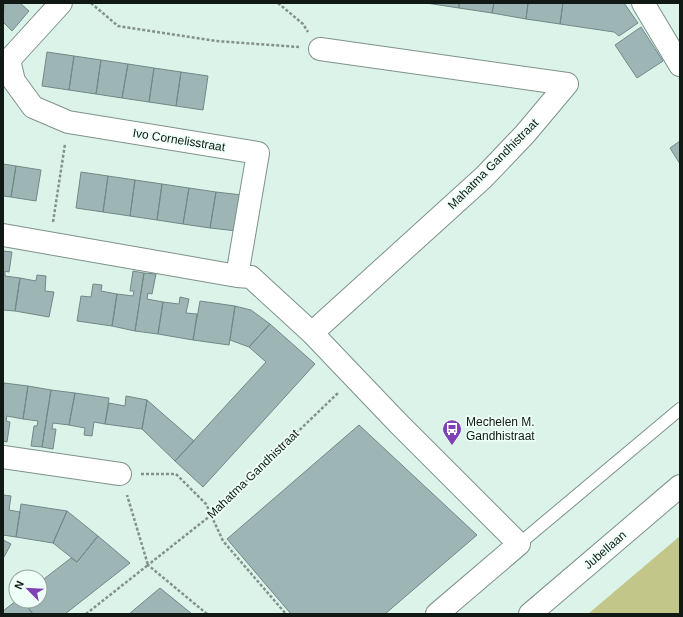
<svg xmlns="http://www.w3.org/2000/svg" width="683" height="617" viewBox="0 0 683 617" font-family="Helvetica,sans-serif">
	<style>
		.green { fill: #c2c689 }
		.building { fill: #9db6b5; stroke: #718888 }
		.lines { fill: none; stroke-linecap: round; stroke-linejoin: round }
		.lane-casing { stroke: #7e9289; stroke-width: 14 }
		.street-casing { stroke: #7e9289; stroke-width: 24 }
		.secondary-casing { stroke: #7e9289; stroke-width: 24 }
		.path { stroke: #83938c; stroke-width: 2.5; stroke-dasharray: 3 2; stroke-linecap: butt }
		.lane { stroke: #fff; stroke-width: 12 }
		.street { stroke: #fff; stroke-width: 22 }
		.secondary { stroke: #fff; stroke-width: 22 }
		.labels { text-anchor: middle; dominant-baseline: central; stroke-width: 3.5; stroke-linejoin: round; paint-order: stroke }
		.street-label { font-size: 12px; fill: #111915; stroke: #edfff7 }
		.poi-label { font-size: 12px; fill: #111915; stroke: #edfff7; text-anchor: start }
	</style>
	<rect width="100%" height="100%" fill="#dcf3e9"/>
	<path class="green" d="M680,536v78h-92z"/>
	<path class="building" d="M4,3h16l9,8 -17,20 -9,-9z
		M426,3h33v5z
		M459,3h35l-2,10 -33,-5z
		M494,3h34l-2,16 -34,-6z
		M528,3h35l-3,21 -34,-5z
		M563,3h61l14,20 -19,13 -5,-4 -54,-8z
		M641,27l22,34 -26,17 -22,-33z
		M47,52l27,4 -5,34 -27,-4z
		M74,56l27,4 -5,34 -27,-4z
		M101,60l27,4 -6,34 -26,-4z
		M128,64l26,4 -5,34 -27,-4z
		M154,68l27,4 -5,34 -27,-4z
		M181,72l27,4 -5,34 -27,-4z
		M680,141v23l-10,-16z
		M3,164l13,2 -5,31 -8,-1z
		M16,166l25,4 -5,31 -25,-4z
		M81,172l27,4 -5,36 -27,-4z
		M108,176l27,4 -5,36 -27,-4z
		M135,180l27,4 -5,36 -27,-4z
		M162,184l27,4 -6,36 -26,-4z
		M189,188l27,4 -6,36 -27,-4z
		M216,192l26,3 -5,36 -27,-3z
		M3,251l9,1 -3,20 -4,-1v5l15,2 -5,33 -12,-1z
		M133,271l11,2 -9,58 -23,-5 5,-32 16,2 1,-5h-4z
		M144,273l12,1 -4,20 -4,-1 -1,6 16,3 -5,32 -23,-3z
		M37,275l9,1 -1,15 9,1 -5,25 -34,-6 5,-33 16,3z
		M93,284l9,1 -1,6 16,3 -5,32 -35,-5 4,-25 10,1z
		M180,297l9,2 -3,14 11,1 -4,26 -35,-6 5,-32 16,2z
		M200,301l35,5 -6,39 -36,-5z
		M235,306l16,4 19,14 -21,23 -19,-7z
		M270,324l45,40 -112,123 -28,-26 91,-99 -17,-15z
		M4,383l24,3 -5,33 -16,-3 -1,5 4,1 -3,20 -4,-1v-49z
		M28,386l23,4 -9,57 -11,-1 3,-20h3l1,-5 -15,-2z
		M51,390l24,3 -6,32 -16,-2 -1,6h4l-3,20 -11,-2z
		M75,393l34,5 -4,26 -11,-2 -2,14 -8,-1 1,-7 -16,-3z
		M126,396l21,4 -5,29 -37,-5 4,-21 16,3z
		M147,400l47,41 -19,20 -33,-32z
		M359,425l118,110 -92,79h-94l-64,-75z
		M3,495l8,1 -2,14 11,2 -4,25 -13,-2z
		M21,504l46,7 -14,32 -37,-6z
		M67,511l31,25 -21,26 -24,-19z
		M98,536l32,27 -65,51h-32l-10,-13h17v-19l31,-24 6,4z
		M3,540l8,4 -7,13 -1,-1z
		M160,588l32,26h-63z
		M16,601h7l10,13h-30v-3z"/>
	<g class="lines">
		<defs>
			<path id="lane" d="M519,544l161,-135"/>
			<path id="street" d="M643,3l37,62
				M320,49l247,35
				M9,60l5,21 19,26 35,15 190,31 -21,123
				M9,60l52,-57
				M3,235l234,41 14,1 61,56 86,90 121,121 -82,70
				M312,333l172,-156 41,-43 42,-50
				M3,457l117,17"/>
			<path id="secondary" d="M530,614l150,-128"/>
		</defs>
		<use href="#lane" class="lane-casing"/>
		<use href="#street" class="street-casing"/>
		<use href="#secondary" class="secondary-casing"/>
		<path class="path" d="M91,3l27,23 98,15 83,6
			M278,3l25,21 5,8
			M53,222l12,-78
			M141,474h35l30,30 17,37 63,73
			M86,614l62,-49 -21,-70
			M207,614l-59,-49 62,-49 128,-123"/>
		<use href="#lane" class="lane"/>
		<use href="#street" class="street"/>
		<use href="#secondary" class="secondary"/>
	</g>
	<defs>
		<symbol id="bus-pin" viewBox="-11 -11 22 30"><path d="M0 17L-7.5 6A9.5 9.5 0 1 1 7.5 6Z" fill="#8141b6" stroke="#edfff7"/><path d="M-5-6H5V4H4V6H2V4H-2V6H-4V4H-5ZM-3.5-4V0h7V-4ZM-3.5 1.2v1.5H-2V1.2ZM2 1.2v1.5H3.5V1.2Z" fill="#fff"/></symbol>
	</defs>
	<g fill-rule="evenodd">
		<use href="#bus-pin" x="441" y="418" width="22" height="30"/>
	</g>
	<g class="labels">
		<g class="street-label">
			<text transform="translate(179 140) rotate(9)">Ivo Cornelisstraat</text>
			<text transform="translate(493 164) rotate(-45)">Mahatma Gandhistraat</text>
			<text transform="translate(253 474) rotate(-44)">Mahatma Gandhistraat</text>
			<text transform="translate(605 550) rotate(-41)">Jubellaan</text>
		</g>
		<g class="poi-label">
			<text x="466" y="422">Mechelen M.<tspan x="466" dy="14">Gandhistraat</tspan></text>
		</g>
	</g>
	<rect width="683" height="617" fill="none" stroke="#111915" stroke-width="8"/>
	<g transform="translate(28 589) rotate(294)"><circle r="19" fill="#edfff7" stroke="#95a39d"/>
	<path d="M0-3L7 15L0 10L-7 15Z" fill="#8141b6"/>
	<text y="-6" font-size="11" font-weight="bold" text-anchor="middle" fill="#111915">N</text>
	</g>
</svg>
